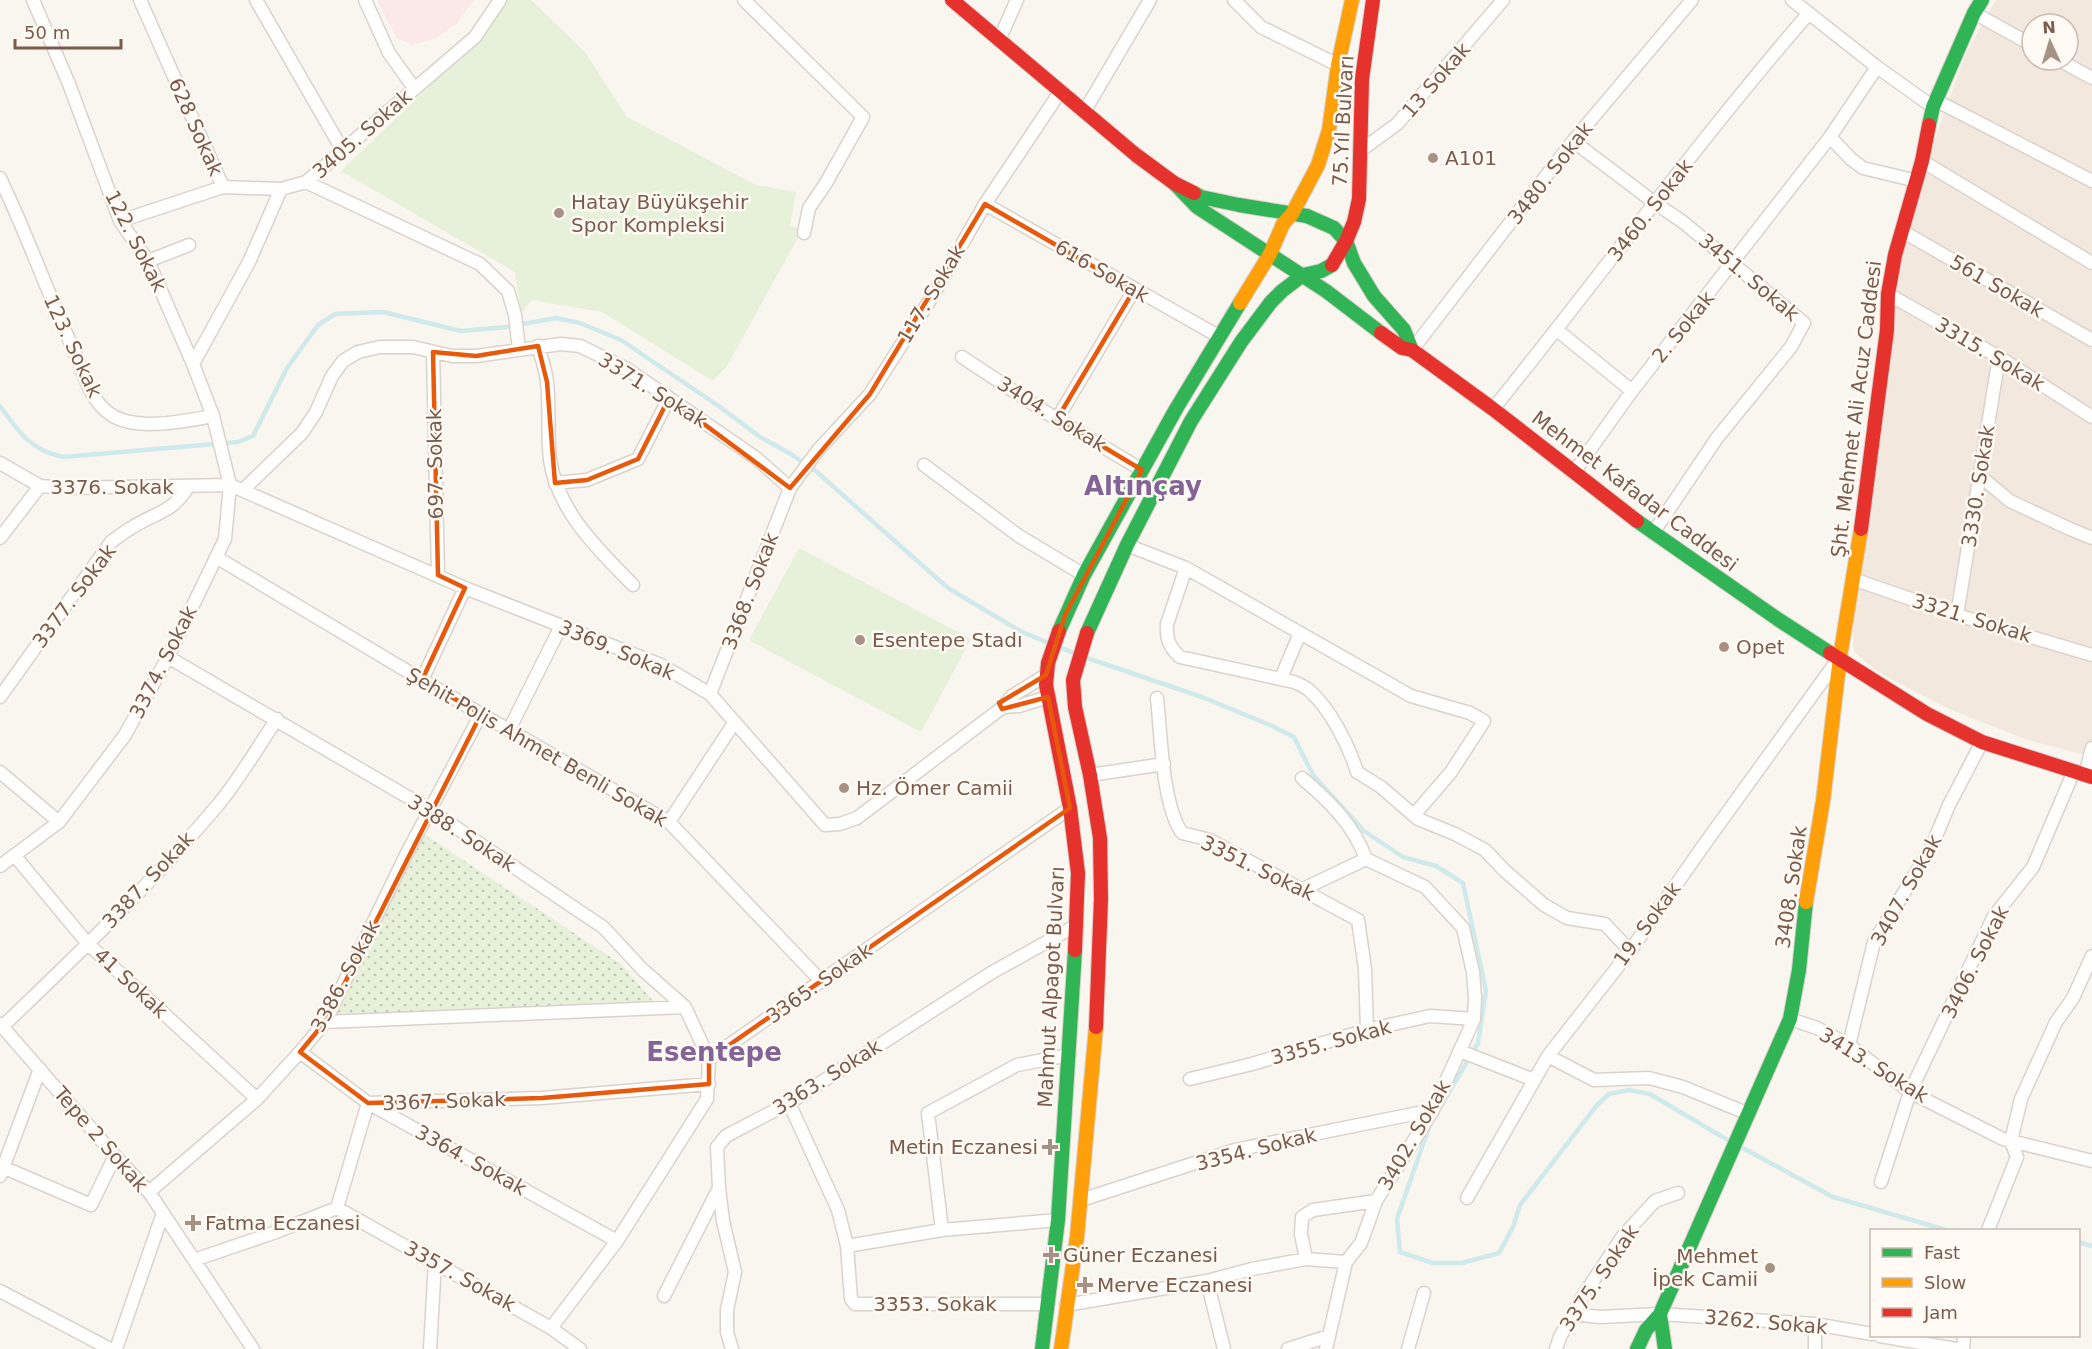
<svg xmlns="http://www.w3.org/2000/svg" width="2092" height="1349" viewBox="0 0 2092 1349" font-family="'DejaVu Sans',sans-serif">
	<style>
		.residential { fill: #f2e8dd; fill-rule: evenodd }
		.medical { fill: #fbe8e8 }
		.grass { fill: url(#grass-dots) }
		.garden { fill: #e7f1da }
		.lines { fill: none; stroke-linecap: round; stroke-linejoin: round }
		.stream { stroke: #d0e9eb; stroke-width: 4.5 }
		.street-casing { stroke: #dad2cd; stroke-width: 15 }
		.fast-casing { stroke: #d9d1cb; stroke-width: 16 }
		.slow-casing { stroke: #d9d1cb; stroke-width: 16 }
		.jam-casing { stroke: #d9d1cb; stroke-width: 16 }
		.street { stroke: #fefefd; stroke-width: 12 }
		.fast { stroke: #30b455; stroke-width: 14 }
		.slow { stroke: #ff9f0a; stroke-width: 14 }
		.jam { stroke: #e5322d; stroke-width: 14 }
		.marked { fill: none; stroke: #e8590c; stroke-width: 4.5; stroke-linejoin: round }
		.poi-dot { fill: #a79185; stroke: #fffaf3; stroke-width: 2 }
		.labels { text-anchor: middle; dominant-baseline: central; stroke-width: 5; stroke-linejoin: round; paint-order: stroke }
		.street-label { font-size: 20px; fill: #7b5b4c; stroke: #fffaf3 }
		.poi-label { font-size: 20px; fill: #7b5b4c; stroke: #fffaf3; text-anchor: start }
		.district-label { font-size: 26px; font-weight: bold; fill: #846496; stroke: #fffaf3 }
	</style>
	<defs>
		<pattern id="grass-dots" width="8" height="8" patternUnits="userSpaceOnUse" patternTransform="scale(1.5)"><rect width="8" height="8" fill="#e7f1da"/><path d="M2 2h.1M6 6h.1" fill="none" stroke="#c0c6b3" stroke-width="1.8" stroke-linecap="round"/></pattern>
	</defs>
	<rect width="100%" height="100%" fill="#f9f5ef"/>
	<path class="residential" d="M1996,0h96v757l-64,-17 -79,-31 -71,-37 -24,-20 -2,-29 30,-290 29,-128 55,-152zM2032,24h36v36h-36z"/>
	<path class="medical" d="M377,0h97l-18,24 -20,14 -24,7 -15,-7z"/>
	<path class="grass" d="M422,833l199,131 32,37 -318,15 77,-176z"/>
	<path class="garden" d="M507,0h24l54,52 42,65 129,68 40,7 -6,34 12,4 -75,136 -14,15 -111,-69 -70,-12 -11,13 -6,-41 -174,-101 139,-133z
		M799,548l172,91 -50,93 -172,-92z"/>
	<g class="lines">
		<path class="stream" d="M0,406c19,26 30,44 63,51l175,-15 15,-6 34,-68 31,-43 17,-11 48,-2 78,19 46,-4 49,-9 24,5 41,17 99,67 40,30 31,17 27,19 130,115 72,43 31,13
			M1059,647l17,7
			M1084,657l118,40 68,28 24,12 19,38 51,56 39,26 33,9 27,17 23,108 -8,52 -37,63
			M1429,1127l-32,92 3,33 33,11h29l37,-10 14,-26 7,-22 77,-100 12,-11 20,-4 21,4 81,48
			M1739,1146l94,51 113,33
			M2078,1242l14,4"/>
		<defs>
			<path id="street" d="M140,0l83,187
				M256,0l87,151
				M365,0l24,53 25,35
				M744,0l119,117 -37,66 -17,25 -5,25
				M1234,0l27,27 77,38
				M1792,0l85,67 56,40
				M1974,13l58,32
				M999,40l18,-40
				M2059,60l33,18
				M1935,100l157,81
				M1084,112l66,-112
				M1830,137l21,22 12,9 54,13
				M1573,141l82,62 28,19 121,101 -13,24 -74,91 -64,95
				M1360,151l37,-27 106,-124
				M1922,161l170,102
				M0,178c27,56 48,116 74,173 9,20 16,50 36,63 26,18 74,7 103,2
				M306,182l174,82 28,27 7,24 4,35
				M985,204l235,133
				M120,221l103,-34 58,2 25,-7 169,-145 25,-37
				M1902,231l190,109
				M148,261l41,-16
				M1888,294l111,63 93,60
				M1557,330l75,61
				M538,346c3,11 8,24 9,36 3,26 0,52 3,78 8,52 48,89 83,125
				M1412,350l161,-209 119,-141
				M433,352l5,223
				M962,357l85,56 95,57
				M193,364l56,-102 32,-73
				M1493,409c106,-131 205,-268 316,-396
				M1057,419l77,-129
				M0,463l40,23 26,2 164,-3 235,103 196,77 49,29 115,131 15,-1 17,-6 146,-111 9,-11 34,-21
				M924,465l95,71 65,39
				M1574,472l58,-81 198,-254 47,-70
				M1980,476l30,25 60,28 22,9
				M555,483l32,-3 51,-21 31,-61
				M243,490l59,-57 14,-21 16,-36 11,-15 15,-9 22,-5h33l39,9h24l85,-12 19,2 47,23 129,89 34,30
				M0,538l40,-52
				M1127,545l59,23 -19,56c-1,15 2,23 13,33l114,25c5,2 12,5 16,9 21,19 39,55 47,81l24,15 37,32 37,15 30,16 19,20 40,35 23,13 38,6 25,27
				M216,557l206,123 247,142 153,160
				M1186,568l225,128 59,17 14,8 -33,51 -37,43
				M1853,579l104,36 135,40
				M1957,615l42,-258
				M168,657l262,153 146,99 27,18 40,43 42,37 24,52 -2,40 -90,142 -66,87
				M1281,678l19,-45
				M422,680l43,-92
				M710,694l80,-206 29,-39 51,-55 60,-94 55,-96 75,-112
				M0,697l111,-155c7,-5 13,-10 20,-14 25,-16 40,-14 57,-41
				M1157,698c4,36 5,107 25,135l28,7 148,80 7,49 2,61
				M1003,707l16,-1 29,-9
				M509,730l52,-104
				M0,772l59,50
				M1090,775l74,-11
				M2085,775l7,-27
				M1302,778c27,23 52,47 64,81l59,28 38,41 10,44 2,25 -1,22 -41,91 -57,91 -15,42 -15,19 -20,87
				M669,822l65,-99
				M15,856l73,88 169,155
				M0,866l59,-44 66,-87 43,-78 57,-118 5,-54 -17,-69 -20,-52 -45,-103 -28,-40 -51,-137 -36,-84
				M1303,889l63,-30
				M1790,1019l27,9 32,17 61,47 93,47 89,22
				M325,1022l360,-15
				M0,1024l115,132 34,36 104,157
				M2,1027c74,-71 149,-143 215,-221 22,-26 40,-58 60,-87
				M1849,1045l25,-103 57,-94 18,-43 33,-63
				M1460,1051l74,29
				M300,1052l68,51 249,138
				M1548,1056l46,24 55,-2 34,9 66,27
				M709,1059l361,-251
				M1190,1079l62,-15 115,-34 63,-14 44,3
				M789,1103l49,107 9,36 4,53 4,5h193
				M0,1166l91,39 24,-49
				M0,1176l40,-107
				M1881,1182l29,-90 84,-176 39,-49 41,-96
				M149,1192l108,-93 43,-47 25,-30 82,-169 74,-139
				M1467,1198l81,-142 82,-105 71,-102 138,-191
				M1081,1200l154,-50 198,-40
				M337,1208l214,120 29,21
				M942,1230l-14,-117 89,-48 52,-10
				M1988,1230l29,-73 -6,-16 10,-42 35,-77 17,-24 19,-42
				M847,1246l95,-16 116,-10
				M1306,1259l-5,-25 1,-17 11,-7 63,-9
				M194,1260l82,-28 61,-24 31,-105 174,-5 167,-14
				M1207,1281l17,68
				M0,1291l110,58
				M664,1296l55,-108
				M1066,1305l141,-24 45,-12 54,-10 40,3
				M1572,1314l28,3 60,-3 155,10 57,10
				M1815,1324v25
				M1880,1336l76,13
				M116,1349l47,-136
				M430,1349l5,-87
				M732,1349l-5,-17v-22l8,-38 -12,-51 -4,-33 -2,-41 9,-11 63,-33 202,-130 86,-48
				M1288,1349l41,-13
				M1408,1349l16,-56
				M1556,1349l4,-12 21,-38 42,-63 32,-35 23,-8
				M1963,1349l1,-13"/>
			<path id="fast" d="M1929,125l4,-18 41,-94 8,-13
				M1174,183l23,24 129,84 55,42
				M1194,193l7,4 38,8 68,11 27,12 12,13 8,22 20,33 30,34 8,20
				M1637,521l142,99 51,33
				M1059,631l25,-56 92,-166 64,-106
				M1087,633l40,-88 64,-124 50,-79 30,-40 11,-11 21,-16 18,-4 11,-6
				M1660,1314l5,35
				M1042,1349l16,-129 17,-270
				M1637,1349l9,-19 14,-16 130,-295 9,-49 7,-68"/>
			<path id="slow" d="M1240,303l30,-49 13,-30 9,-10 26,-49 11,-35 9,-65 14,-65
				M1806,902l17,-101 17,-144 21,-128
				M1061,1349l16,-112 19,-210"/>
			<path id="jam" d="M952,0l184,155 38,28 20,10
				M1332,265l14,-24 8,-19 5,-23 3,-120 11,-79
				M1381,333l21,15 10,2 81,59 144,112
				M1861,529l26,-199 1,-36 7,-39 27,-94 7,-36
				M1059,631l-11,32 -2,22 24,123 8,65 -3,77
				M1087,633l-14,47 2,27 15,68 10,63 1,61 -5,128
				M1830,653l97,61 55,28 110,35"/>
		</defs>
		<use href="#street" class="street-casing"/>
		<use href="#fast" class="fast-casing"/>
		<use href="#slow" class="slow-casing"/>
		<use href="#jam" class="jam-casing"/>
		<use href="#street" class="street"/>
		<use href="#fast" class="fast"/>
		<use href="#slow" class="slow"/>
		<use href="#jam" class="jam"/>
	</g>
	<path class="marked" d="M985,204l149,86 -77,129 85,51 -77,145 -19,60 -47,28 3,6 46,-12 22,111 -361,251v25l-167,14 -174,5 -68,-51 25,-30 156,-308 -59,-34 43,-92 -27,-13 -5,-223 43,4 62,-10 9,36 8,101 32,-3 51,-21 31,-61 121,90 80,-94z"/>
	<g class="poi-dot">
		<circle cx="1433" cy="158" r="6"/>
		<circle cx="559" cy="213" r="6"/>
		<circle cx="860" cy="640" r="6"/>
		<circle cx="1724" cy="647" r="6"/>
		<circle cx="844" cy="788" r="6"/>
		<path d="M1047 1138h6v6h6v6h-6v6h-6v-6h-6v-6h6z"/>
		<path d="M190 1214h6v6h6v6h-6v6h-6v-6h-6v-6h6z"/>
		<path d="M1048 1246h6v6h6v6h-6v6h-6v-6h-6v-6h6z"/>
		<circle cx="1770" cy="1268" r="6"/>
		<path d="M1082 1276h6v6h6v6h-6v6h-6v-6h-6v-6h6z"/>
	</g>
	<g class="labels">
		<g class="street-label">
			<text transform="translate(1436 80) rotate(-49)">13 Sokak</text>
			<text transform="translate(1343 121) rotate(-87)">75.Yıl Bulvarı</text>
			<text transform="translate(196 127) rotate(66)">628 Sokak</text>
			<text transform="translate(362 134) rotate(-41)">3405. Sokak</text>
			<text transform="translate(1550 173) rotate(-52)">3480. Sokak</text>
			<text transform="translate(1650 210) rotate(-52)">3460. Sokak</text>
			<text transform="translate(136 241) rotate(63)">122. Sokak</text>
			<text transform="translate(1102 271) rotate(30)">616 Sokak</text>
			<text transform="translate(1749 277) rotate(40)">3451. Sokak</text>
			<text transform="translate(1997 286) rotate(30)">561 Sokak</text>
			<text transform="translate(931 294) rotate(-59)">117. Sokak</text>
			<text transform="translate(1683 327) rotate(-51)">2. Sokak</text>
			<text transform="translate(73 346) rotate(65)">123. Sokak</text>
			<text transform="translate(1990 354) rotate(31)">3315. Sokak</text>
			<text transform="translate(653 390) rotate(32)">3371. Sokak</text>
			<text transform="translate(1856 409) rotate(-83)">Şht. Mehmet Ali Acuz Caddesi</text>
			<text transform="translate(1052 414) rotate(32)">3404. Sokak</text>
			<text transform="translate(435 464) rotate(-91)">697. Sokak</text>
			<text transform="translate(1978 486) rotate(-81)">3330. Sokak</text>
			<text x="112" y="487">3376. Sokak</text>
			<text transform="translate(1635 491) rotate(37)">Mehmet Kafadar Caddesi</text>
			<text transform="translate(750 591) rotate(-69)">3368. Sokak</text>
			<text transform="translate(74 596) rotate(-53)">3377. Sokak</text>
			<text transform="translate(1972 618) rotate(17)">3321. Sokak</text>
			<text transform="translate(617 650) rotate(23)">3369. Sokak</text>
			<text transform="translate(163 662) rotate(-63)">3374. Sokak</text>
			<text transform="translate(537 747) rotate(30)">Şehit Polis Ahmet Benli Sokak</text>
			<text transform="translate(462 833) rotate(33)">3388. Sokak</text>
			<text transform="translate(1258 868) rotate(26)">3351. Sokak</text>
			<text transform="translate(148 880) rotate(-47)">3387. Sokak</text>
			<text transform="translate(1791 887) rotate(-82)">3408. Sokak</text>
			<text transform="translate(1906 890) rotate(-61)">3407. Sokak</text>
			<text transform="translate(1647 924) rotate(-54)">19. Sokak</text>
			<text transform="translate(1975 962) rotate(-63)">3406. Sokak</text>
			<text transform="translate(345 976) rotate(-62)">3386. Sokak</text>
			<text transform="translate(131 983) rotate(43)">41 Sokak</text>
			<text transform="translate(819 983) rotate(-35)">3365. Sokak</text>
			<text transform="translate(1051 987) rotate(-87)">Mahmut Alpagot Bulvarı</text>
			<text transform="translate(1331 1042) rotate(-15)">3355. Sokak</text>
			<text transform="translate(1874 1065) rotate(32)">3413. Sokak</text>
			<text transform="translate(827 1077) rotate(-32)">3363. Sokak</text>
			<text transform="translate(444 1101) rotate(-2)">3367. Sokak</text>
			<text transform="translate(1414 1135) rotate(-60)">3402. Sokak</text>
			<text transform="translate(101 1139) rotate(49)">Tepe 2 Sokak</text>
			<text transform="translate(1256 1149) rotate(-14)">3354. Sokak</text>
			<text transform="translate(471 1160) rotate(29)">3364. Sokak</text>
			<text transform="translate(460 1276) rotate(29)">3357. Sokak</text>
			<text transform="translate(1599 1278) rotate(-56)">3375. Sokak</text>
			<text x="935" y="1304">3353. Sokak</text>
			<text transform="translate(1766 1322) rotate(5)">3262. Sokak</text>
		</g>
		<g class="poi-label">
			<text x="1445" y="158">A101</text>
			<text x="571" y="202">Hatay Büyükşehir<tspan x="571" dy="23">Spor Kompleksi</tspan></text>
			<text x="872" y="640">Esentepe Stadı</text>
			<text x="1736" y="647">Opet</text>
			<text x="856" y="788">Hz. Ömer Camii</text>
			<text x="1038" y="1147" text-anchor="end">Metin Eczanesi</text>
			<text x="205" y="1223">Fatma Eczanesi</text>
			<text x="1063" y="1255">Güner Eczanesi</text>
			<text x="1758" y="1256" text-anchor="end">Mehmet<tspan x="1758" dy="23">İpek Camii</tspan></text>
			<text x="1097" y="1285">Merve Eczanesi</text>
		</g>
		<g class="district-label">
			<text x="1143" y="486">Altınçay</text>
			<text x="714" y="1052">Esentepe</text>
		</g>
	</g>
	<rect x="1870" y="1229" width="210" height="108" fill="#fffaf3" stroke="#cabab0" stroke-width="1.5"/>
	<rect x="1882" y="1248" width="30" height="9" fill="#30b455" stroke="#cabab0" stroke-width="1.5"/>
	<text x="1924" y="1259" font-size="18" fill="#7b5b4c">Fast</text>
	<rect x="1882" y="1278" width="30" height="9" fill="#ff9f0a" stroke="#cabab0" stroke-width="1.5"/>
	<text x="1924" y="1289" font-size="18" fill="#7b5b4c">Slow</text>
	<rect x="1882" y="1308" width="30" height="9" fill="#e5322d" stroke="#cabab0" stroke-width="1.5"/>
	<text x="1924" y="1319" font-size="18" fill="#7b5b4c">Jam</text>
	<g transform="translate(2050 42) rotate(356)"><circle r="28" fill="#fffaf3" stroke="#cabab0" stroke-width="1.5"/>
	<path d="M0-4.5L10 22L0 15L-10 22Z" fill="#a79185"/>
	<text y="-9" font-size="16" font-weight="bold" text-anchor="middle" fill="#7b5b4c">N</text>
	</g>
	<path d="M15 39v9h106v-9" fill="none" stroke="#7b5b4c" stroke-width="3"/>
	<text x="24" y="39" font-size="18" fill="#7b5b4c" stroke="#fffaf3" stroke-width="4.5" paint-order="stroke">50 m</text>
</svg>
